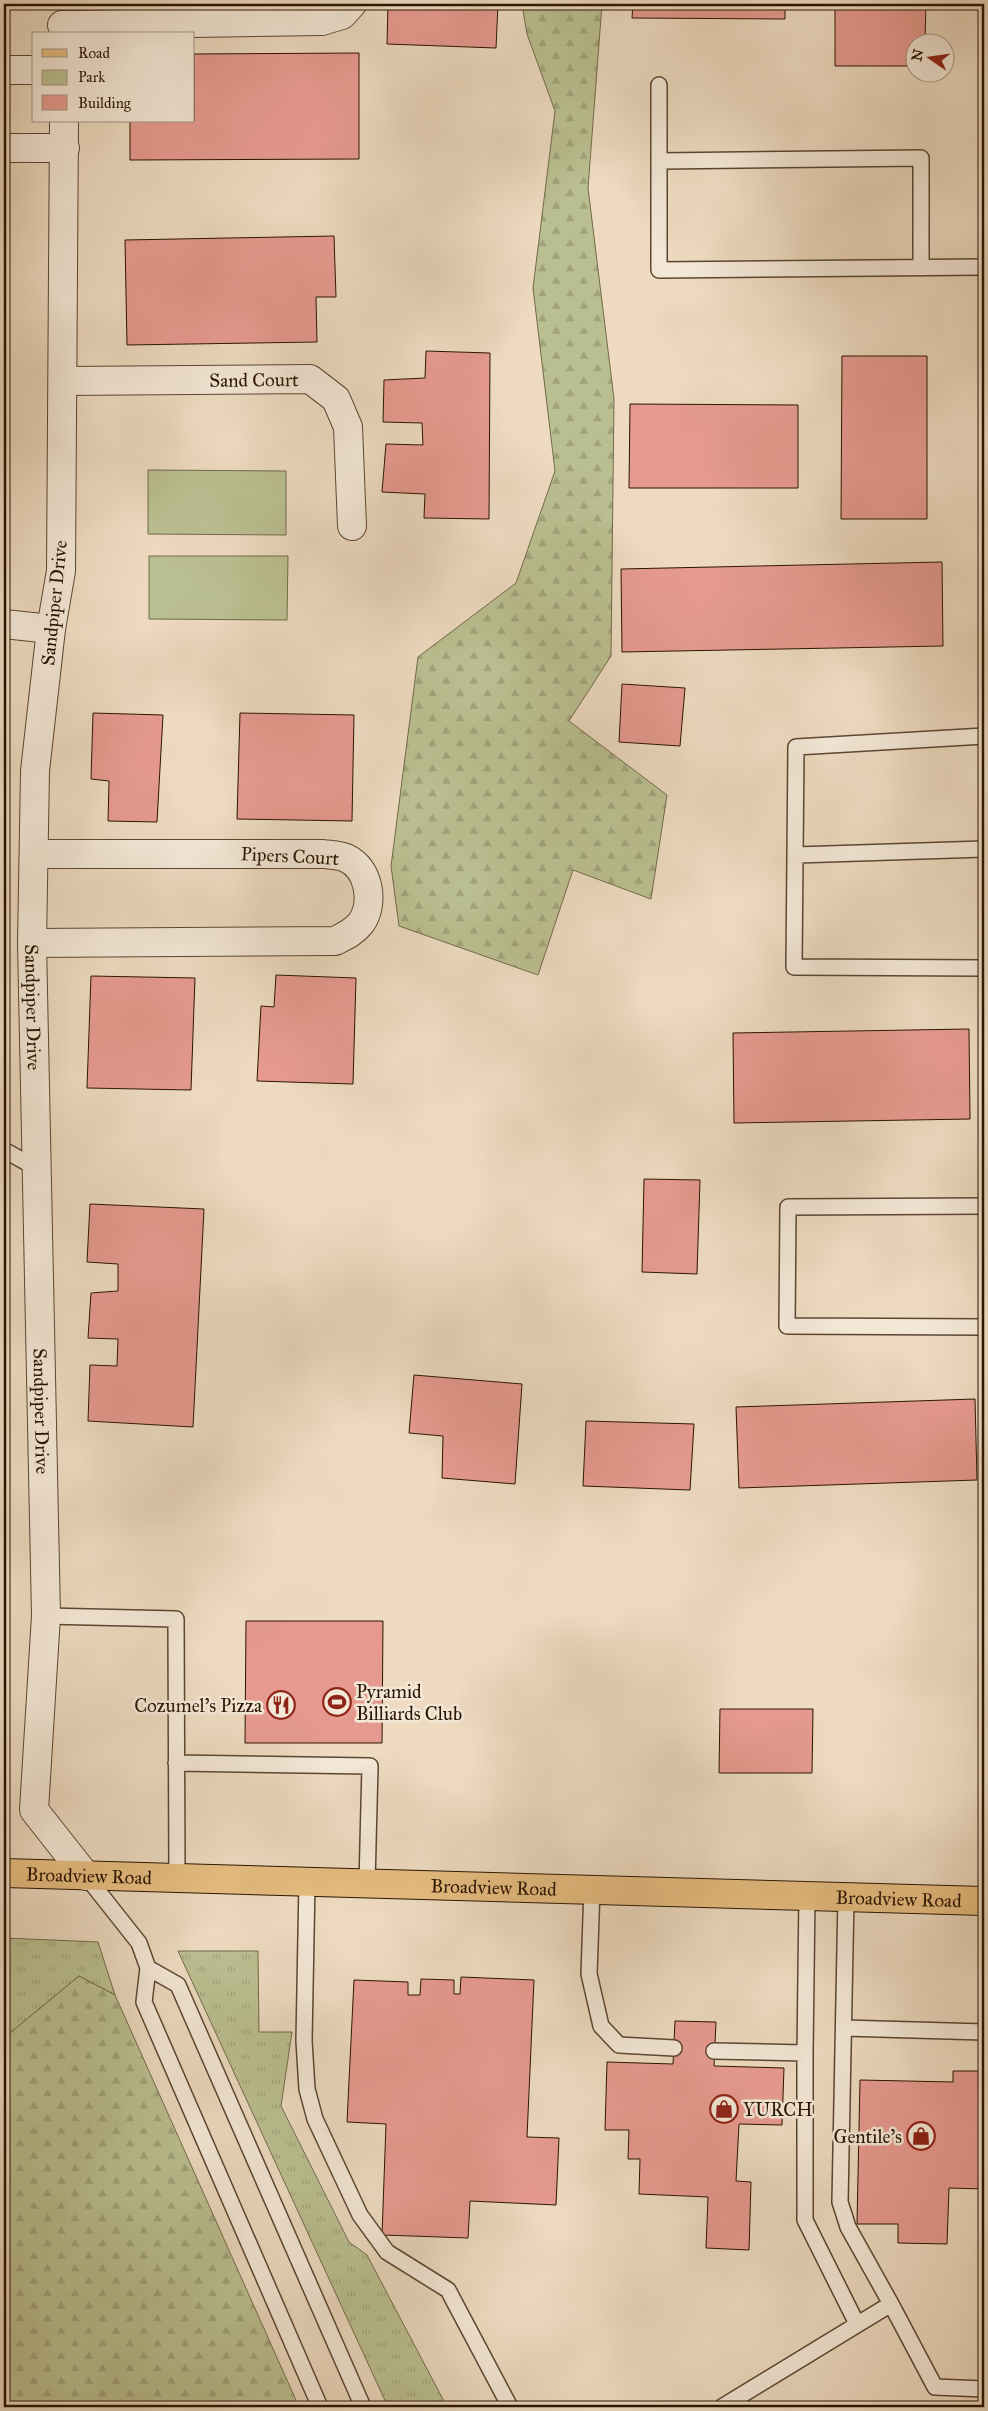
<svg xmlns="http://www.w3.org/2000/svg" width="988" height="2411" viewBox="0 0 988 2411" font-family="'IM FELL Great Primer',serif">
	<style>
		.grass { fill: url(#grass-tufts); stroke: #726a4a }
		.forest { fill: url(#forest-firs); stroke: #726a4a }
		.park { fill: #babf91; stroke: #726a4a }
		.building { fill: #e69a8f; stroke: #2a1402 }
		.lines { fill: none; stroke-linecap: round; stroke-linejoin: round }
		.lane-casing { stroke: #5b4632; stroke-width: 18 }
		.street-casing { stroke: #5b4632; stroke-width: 30 }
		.primary-casing { stroke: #2a1402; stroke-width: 30 }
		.lane { stroke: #f3e7d6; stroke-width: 15 }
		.street { stroke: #f3e7d6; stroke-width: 28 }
		.primary { stroke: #e6bd80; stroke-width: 28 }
		.labels { text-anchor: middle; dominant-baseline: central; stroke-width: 5; stroke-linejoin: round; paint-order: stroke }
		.street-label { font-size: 19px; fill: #2a1402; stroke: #f3e7d6 }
		.poi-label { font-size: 19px; fill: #2a1402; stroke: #f3e7d6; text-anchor: start }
	</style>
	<defs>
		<pattern id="grass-tufts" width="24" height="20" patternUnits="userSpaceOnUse" patternTransform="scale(1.25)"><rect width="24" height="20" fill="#babf91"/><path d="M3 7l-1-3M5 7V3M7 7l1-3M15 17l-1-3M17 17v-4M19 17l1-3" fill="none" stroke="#a0a37b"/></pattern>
		<pattern id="forest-firs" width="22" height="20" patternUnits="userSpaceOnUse" patternTransform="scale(1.25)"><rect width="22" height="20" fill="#babf91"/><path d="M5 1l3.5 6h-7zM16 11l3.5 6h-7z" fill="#a0a37b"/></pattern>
	</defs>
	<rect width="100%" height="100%" fill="#eddac0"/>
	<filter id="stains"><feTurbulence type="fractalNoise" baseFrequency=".004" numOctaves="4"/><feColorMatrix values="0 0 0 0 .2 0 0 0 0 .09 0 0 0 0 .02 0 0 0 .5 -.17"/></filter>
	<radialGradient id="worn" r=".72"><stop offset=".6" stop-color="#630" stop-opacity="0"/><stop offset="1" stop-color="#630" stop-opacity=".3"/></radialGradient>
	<path class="grass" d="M4,1938l94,4 17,53 -36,-19 -75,62z
		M178,1951h80l1,81h33l-11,74 68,136 18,13 80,152h-59z"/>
	<path class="forest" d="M522,4h80l-14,184 26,211 -3,257 -42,65 98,74 -16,104 -78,-29 -35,105 -139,-49 -8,-60 27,-209 98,-74 39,-112 -22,-183 22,-177 -28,-77z
		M8,789l-3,86 4,187 -5,4v-276z
		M79,1976l36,19 184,412h-295v-369z"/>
	<path class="park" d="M148,470l138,1v64l-138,-1z
		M149,556h139l-1,64 -138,-1z"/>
	<path class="building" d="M388,4h110l-2,44 -109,-4z
		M633,4h152v15l-153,-1z
		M835,4h91l-1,38h-9v24h-81z
		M359,53v106l-229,1v-39h64v-67z
		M4,190h4l-2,110h-2z
		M334,236l2,61h-20l1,45 -190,3 -2,-105z
		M426,351l64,2 -1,166 -65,-1 1,-24 -43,-2 4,-48 37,1 -1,-22 -39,-1 1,-42 41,-2z
		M842,356h85v163h-86z
		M630,404l168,1v83h-169z
		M942,562l1,84 -321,6 -1,-83z
		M622,684l63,4 -5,58 -61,-4z
		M93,713l70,2 -6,107 -49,-1 1,-40 -18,-2z
		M240,713l114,2 -2,106 -115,-2z
		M276,975l80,3 -3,106 -96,-3 4,-75 13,1z
		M91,976l104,2 -4,112 -104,-2z
		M969,1029l1,90 -236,4 -1,-90z
		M644,1179l56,1 -3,94 -55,-2z
		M90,1204l114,5 -11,218 -105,-6 2,-56 27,1 1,-27 -30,-1 3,-45 27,-2v-27l-31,-2z
		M414,1375l108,9 -7,100 -73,-6 1,-42 -34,-3z
		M975,1399l2,81 -238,8 -3,-81z
		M586,1421l108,3 -4,66 -107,-4z
		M246,1621h137l-1,122h-137z
		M720,1709h93l-1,64h-93z
		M461,1977l73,3 -7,157 32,1 -3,67 -86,-4 -2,37 -86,-3 4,-111 -39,-2 7,-142 54,2v13h12l1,-16 33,1v14h6z
		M675,2021l41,1 -2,44 70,2 -2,57 -43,-1 -3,57 15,1 -2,68 -43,-2 2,-51 -69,-3 1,-35h-12l1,-29h-24l2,-68 66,2z
		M953,2071h28l-1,12h4v106l-35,-1 -2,56 -49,-1v-19h-41l3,-144 93,2z"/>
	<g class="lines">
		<defs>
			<path id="lane" d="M659,161v-76
				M921,268v-110l-262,3v109l325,-3
				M984,736l-188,11 -2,220 190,1
				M796,855l188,-6
				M4,1150l34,19
				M984,1206l-196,1 -1,119 197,1
				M46,1616l130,3 1,259
				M176,1763l194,3 -3,117
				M86,1876l53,67 9,25 -4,34 176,405
				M307,1882l-3,159 3,48 8,30 45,96 27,37 61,38 62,117
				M592,1889l-3,85 12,52 18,19 55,3
				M846,1897l-6,305 8,25 43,77
				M148,1968l30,17 185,422
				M844,2028l140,4
				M714,2051l91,2 2,-157
				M805,2053v167l52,104
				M722,2407l169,-103 44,83 49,2"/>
			<g id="street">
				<path d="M62,25l260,-4 20,-6 10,-11"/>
				<path d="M4,70h30"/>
				<path id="s1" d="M64,121l-3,450 -10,58 -16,142 -3,172 14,673 -12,194 52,66"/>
				<path d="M4,148h61"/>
				<path id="s2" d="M64,381l246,-2 26,20 12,28 4,99"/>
				<path d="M4,624l47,5"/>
				<path d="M32,943l303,-2c10,-5 19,-9 26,-18 14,-20 8,-55 -15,-65 -6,-3 -16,-3 -23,-4h-289"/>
			</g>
			<g id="primary">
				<path id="s3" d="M4,1873l980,28"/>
			</g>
		</defs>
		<use href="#lane" class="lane-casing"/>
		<use href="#street" class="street-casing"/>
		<use href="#primary" class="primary-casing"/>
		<use href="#lane" class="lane"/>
		<use href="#street" class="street"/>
		<use href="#primary" class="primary"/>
	</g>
	<defs>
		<symbol id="stadium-ring" viewBox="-11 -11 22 22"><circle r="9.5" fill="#f3e7d6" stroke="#8f2418" stroke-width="1.5"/><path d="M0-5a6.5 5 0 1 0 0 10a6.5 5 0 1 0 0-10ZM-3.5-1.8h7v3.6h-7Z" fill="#8f2418"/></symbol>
		<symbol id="restaurant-ring" viewBox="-11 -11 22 22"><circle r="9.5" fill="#f3e7d6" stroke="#8f2418" stroke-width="1.5"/><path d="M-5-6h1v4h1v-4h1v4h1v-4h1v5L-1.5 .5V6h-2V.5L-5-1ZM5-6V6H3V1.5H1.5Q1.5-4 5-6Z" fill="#8f2418"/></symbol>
		<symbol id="shop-ring" viewBox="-11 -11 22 22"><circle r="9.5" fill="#f3e7d6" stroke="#8f2418" stroke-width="1.5"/><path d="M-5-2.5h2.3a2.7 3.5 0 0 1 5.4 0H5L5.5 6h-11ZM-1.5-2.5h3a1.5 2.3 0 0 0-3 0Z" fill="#8f2418"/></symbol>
	</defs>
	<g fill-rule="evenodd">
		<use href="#stadium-ring" x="321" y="1686" width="32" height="32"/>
		<use href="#restaurant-ring" x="265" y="1689" width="32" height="32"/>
		<use href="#shop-ring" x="708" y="2093" width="32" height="32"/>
		<use href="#shop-ring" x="905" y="2120" width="32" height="32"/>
	</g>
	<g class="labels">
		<g class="street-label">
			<text stroke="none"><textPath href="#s2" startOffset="190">Sand Court</textPath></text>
			<text transform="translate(54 603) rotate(-84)">Sandpiper Drive</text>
			<text transform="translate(290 856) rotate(3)">Pipers Court</text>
			<text stroke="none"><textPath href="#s1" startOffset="888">Sandpiper Drive</textPath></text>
			<text stroke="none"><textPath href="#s1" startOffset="1292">Sandpiper Drive</textPath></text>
			<text stroke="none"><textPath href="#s3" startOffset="85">Broadview Road</textPath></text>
			<text stroke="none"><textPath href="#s3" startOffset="490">Broadview Road</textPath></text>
			<text stroke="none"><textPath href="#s3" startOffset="895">Broadview Road</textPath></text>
		</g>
		<g class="poi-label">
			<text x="356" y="1691">Pyramid<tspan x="356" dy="22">Billiards Club</tspan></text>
			<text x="262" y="1705" text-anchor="end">Cozumel's Pizza</text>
			<text x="743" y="2109">YURCH</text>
			<text x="902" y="2136" text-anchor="end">Gentile's</text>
		</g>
	</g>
	<rect width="988" height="2411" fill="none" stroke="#eddac0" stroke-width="20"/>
	<rect x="5" y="5" width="978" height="2401" fill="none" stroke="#2a1402" stroke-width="2.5"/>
	<rect x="10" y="10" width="968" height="2391" fill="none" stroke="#2a1402"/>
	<rect x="32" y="32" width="162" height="90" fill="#f3e7d6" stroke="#a39381"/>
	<rect x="42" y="49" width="25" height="8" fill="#e6bd80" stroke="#a39381"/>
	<text x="78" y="58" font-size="15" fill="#2a1402">Road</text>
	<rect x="42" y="70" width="25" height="15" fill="#babf91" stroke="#a39381"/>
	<text x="78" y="82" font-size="15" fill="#2a1402">Park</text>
	<rect x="42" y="95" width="25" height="15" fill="#e69a8f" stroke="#a39381"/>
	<text x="78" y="108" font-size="15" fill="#2a1402">Building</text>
	<g transform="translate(930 58) rotate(283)"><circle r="24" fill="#f3e7d6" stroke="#a39381"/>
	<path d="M0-4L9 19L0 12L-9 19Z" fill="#8f2418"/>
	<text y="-8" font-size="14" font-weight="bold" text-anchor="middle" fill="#2a1402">N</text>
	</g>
	<rect width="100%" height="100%" filter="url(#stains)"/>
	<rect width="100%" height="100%" fill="url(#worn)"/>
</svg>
